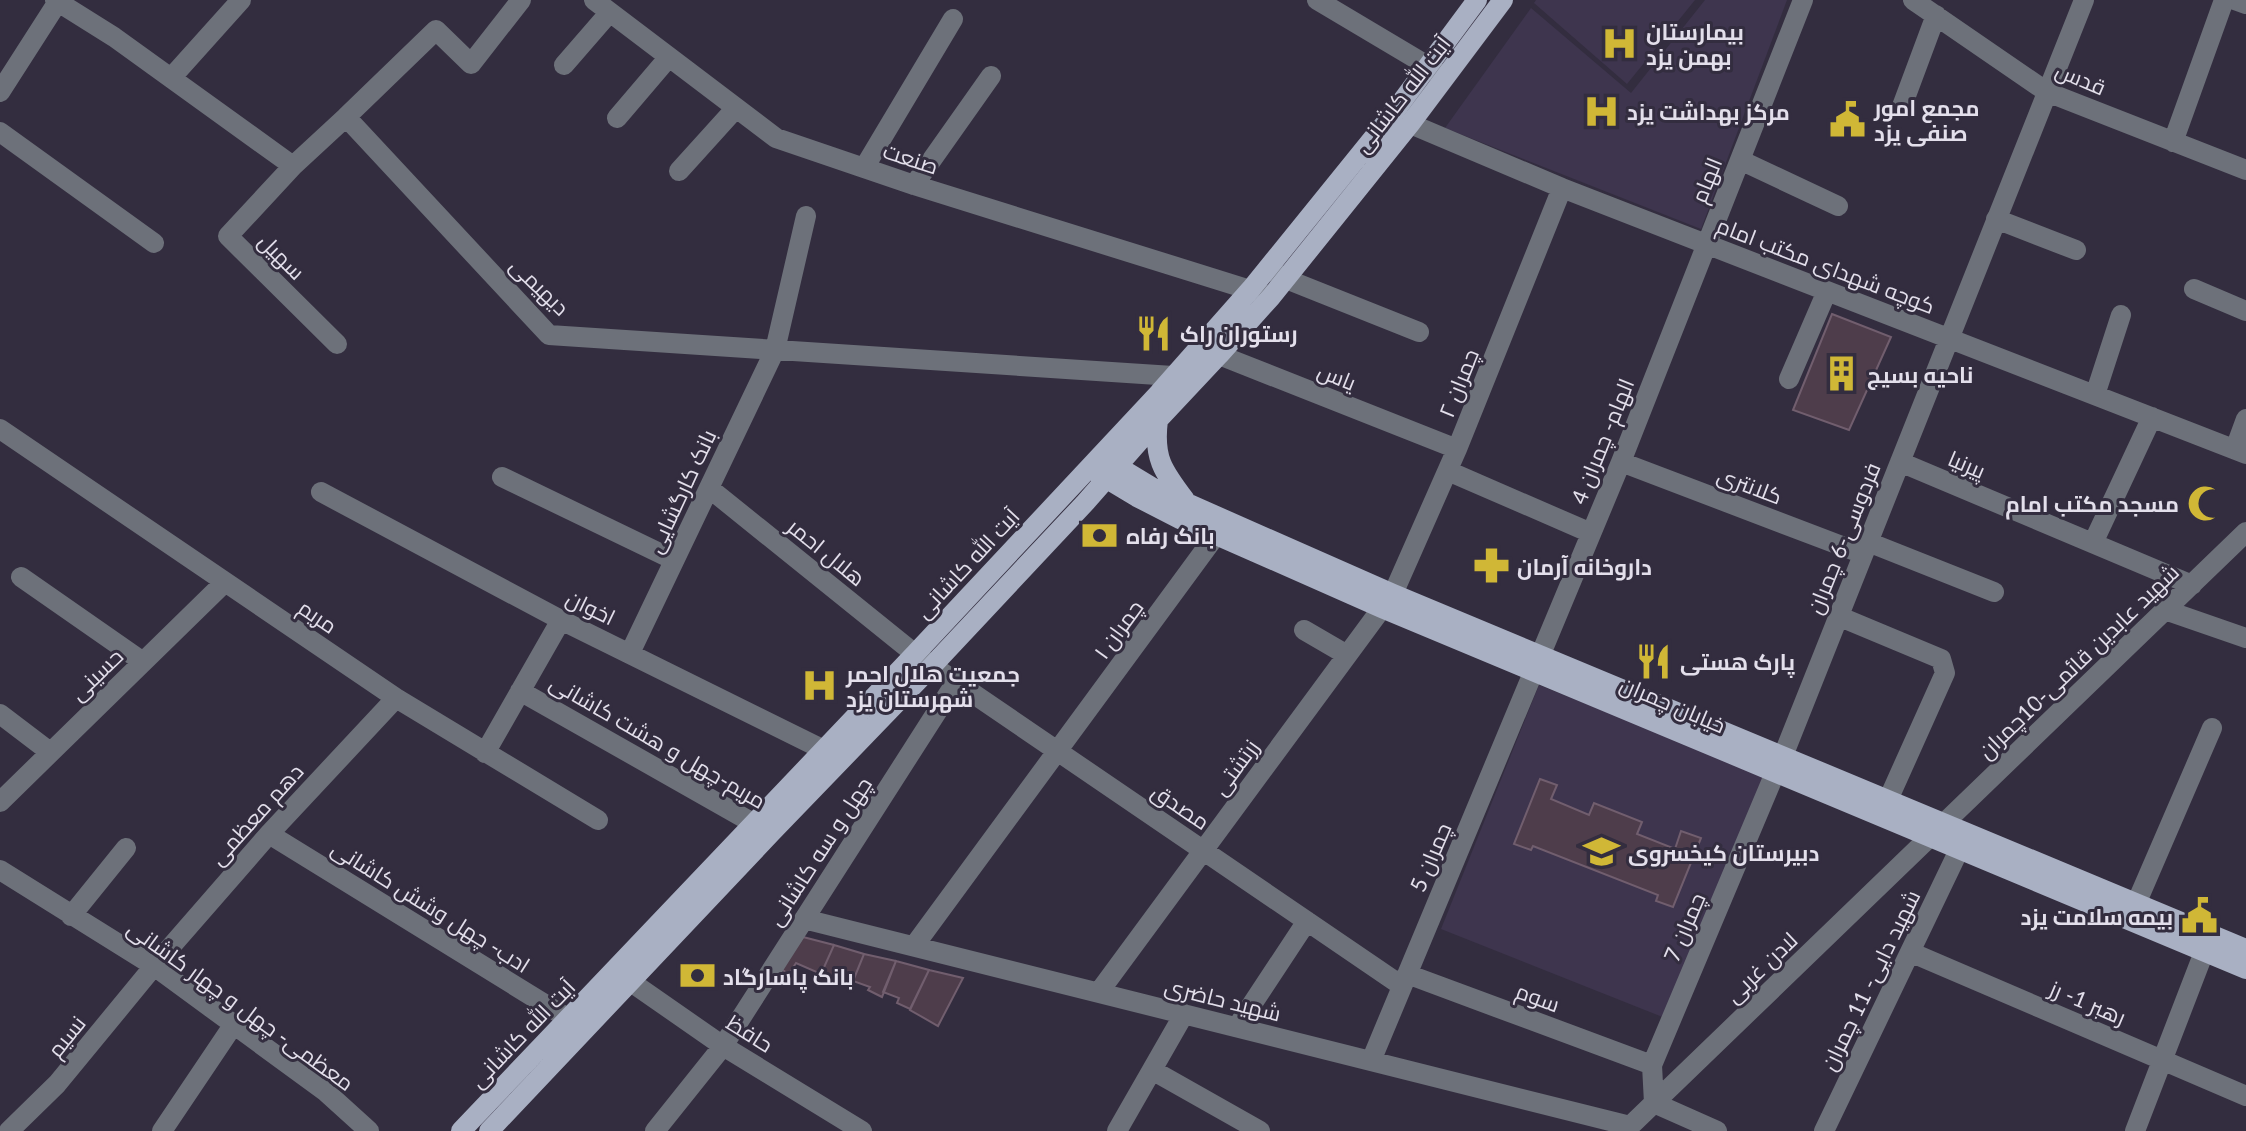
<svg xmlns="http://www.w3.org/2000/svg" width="2246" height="1131" viewBox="0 0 2246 1131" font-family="Lato,Cairo,sans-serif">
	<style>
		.built { fill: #3e354e }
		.building { fill: #4e3d4b; stroke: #715e6e; stroke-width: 2 }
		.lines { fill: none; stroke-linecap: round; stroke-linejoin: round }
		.minor { stroke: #6d717a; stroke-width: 20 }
		.major { stroke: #a9b0c3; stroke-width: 20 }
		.labels { text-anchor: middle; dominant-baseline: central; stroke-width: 6; stroke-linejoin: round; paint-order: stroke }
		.poi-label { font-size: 22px; font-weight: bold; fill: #e3dfeb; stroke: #332d3f; text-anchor: start }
		.street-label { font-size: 22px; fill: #e3dfeb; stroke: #332d3f }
	</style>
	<rect width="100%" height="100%" fill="#332d3f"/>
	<path class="built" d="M1536,0h159l-68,84 -93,-81z
		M1705,0h82l-86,229 -256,-101 86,-120 100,85z
		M1539,685l225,90 -99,243 -224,-89z"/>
	<path class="building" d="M1832,314l59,23 -42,93 -56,-20z
		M1540,779l17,6 -6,14 38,16 5,-12 48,19 -5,12 38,15 6,-18 20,7 -28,69 -17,-6 2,-6 -125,-49 -2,4 -17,-6z
		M803,937l31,8 -13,29 -25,-11 -7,11 -8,-5z
		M834,945l30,9 -11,27 -17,-5 -1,4 -14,-6z
		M864,954l32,7 -14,36 -14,-7 2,-3 -17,-6z
		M896,961l33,9 -19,39 -13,-6 2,-5 -16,-6z
		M929,970l34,8 -25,48 -28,-16z"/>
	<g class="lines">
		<path class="minor" d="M55,0l59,37 179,129 53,-49 203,218 624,41 13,4
			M594,0l182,138 138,47 349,109
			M1317,0l111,66 14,10
			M1913,0l134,92 199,78
			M2235,0l11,4
			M564,65l46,-53
			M171,78l70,-78
			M0,92l59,-92
			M1901,109l35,-94
			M346,117l90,-87 35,34 50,-64
			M1394,117l168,71 684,266
			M617,118l52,-61
			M0,132l154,111
			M2173,142l51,-142
			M1740,160l98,46
			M293,166l-65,70 109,108
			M864,168l89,-149
			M679,171l57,-63
			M914,185l77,-109
			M1996,219l80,31
			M1272,271l14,8 133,53
			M2194,289l52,22
			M1204,349l253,100
			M1789,379l38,-88
			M2095,395l26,-80
			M0,429l396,269 202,122
			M2235,449l11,-30
			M1621,462l242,92
			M1900,462l292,123
			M1448,471l143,62
			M502,477l172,83
			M709,488l206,166 487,332
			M321,492l240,128 275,136
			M1868,542l126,50
			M2093,543l59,-126
			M21,577l122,85
			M1393,594l64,-145 105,-261
			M2165,610l81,28
			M1838,616l103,43 4,14 -57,127
			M1304,630l43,25
			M630,653l145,-303 31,-134
			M520,691l247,140
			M0,714l50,38
			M485,753l76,-133
			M1783,756l301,-756
			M0,802l225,-220
			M269,834l300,185
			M0,870l154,96 172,126 43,39
			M2136,904l76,-176
			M71,916l55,-68
			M804,919l826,207
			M914,946l302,-411
			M1910,952l336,144
			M620,971l11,11 92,64 139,85
			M1407,974l245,91
			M1099,992l283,-384
			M1237,1027l70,-106
			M1371,1061l250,-599 182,-462
			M1152,1070l108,61
			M9,1131l48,-47 97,-118 115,-132 127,-136
			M162,1131l72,-107
			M655,1131l68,-85 233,-364
			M1117,1131l67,-117
			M1625,1131l621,-599
			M1717,1131l-63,-28 -2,-38 123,-292
			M1824,1131l135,-281
			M2135,1131l69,-179"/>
		<path class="major" d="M1158,420c-5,38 5,51 27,80
			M1107,460l48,29 238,105 853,355
			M1097,473l40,24 43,22 202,89 864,361
			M461,1131l454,-477 244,-261 92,-104 140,-173 86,-116
			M489,1131l282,-298 161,-167 152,-162 74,-84 61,-65 52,-58 139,-173 93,-124"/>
	</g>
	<defs>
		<symbol id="hospital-bare" viewBox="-9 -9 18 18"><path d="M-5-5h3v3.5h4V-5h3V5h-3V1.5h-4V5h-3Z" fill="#d0b736" stroke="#332d3f" stroke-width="2.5" paint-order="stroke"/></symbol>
		<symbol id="civic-bare" viewBox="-9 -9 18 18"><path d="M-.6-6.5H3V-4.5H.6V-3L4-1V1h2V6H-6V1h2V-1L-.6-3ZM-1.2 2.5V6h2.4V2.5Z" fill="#d0b736" stroke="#332d3f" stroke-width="2.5" paint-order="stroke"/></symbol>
		<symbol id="restaurant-bare" viewBox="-9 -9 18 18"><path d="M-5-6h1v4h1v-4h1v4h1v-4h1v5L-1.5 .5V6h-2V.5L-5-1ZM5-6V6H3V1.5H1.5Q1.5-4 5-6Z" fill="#d0b736" stroke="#332d3f" stroke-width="2.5" paint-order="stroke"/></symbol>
		<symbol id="building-bare" viewBox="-9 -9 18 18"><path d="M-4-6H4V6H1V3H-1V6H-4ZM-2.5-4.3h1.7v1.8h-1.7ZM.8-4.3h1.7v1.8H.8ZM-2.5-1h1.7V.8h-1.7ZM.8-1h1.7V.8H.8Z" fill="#d0b736" stroke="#332d3f" stroke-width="2.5" paint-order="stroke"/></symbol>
		<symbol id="mosque-bare" viewBox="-9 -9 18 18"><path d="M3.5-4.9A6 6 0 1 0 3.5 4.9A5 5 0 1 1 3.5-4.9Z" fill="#d0b736" stroke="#332d3f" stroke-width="2.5" paint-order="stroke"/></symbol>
		<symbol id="bank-bare" viewBox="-9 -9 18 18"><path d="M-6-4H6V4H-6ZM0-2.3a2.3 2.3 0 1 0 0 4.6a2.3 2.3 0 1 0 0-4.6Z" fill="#d0b736" stroke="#332d3f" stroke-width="2.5" paint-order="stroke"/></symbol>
		<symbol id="pharmacy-bare" viewBox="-9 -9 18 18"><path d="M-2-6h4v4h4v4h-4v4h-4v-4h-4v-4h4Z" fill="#d0b736" stroke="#332d3f" stroke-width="2.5" paint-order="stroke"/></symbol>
		<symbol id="school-bare" viewBox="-9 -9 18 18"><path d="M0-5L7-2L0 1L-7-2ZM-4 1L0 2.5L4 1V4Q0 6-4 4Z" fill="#d0b736" stroke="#332d3f" stroke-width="2.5" paint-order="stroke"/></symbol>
	</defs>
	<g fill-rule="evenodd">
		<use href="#hospital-bare" x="1594" y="18" width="51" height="51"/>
		<use href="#hospital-bare" x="1576" y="86" width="51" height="51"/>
		<use href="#civic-bare" x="1822" y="94" width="51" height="51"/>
		<use href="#restaurant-bare" x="1128" y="308" width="51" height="51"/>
		<use href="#building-bare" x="1816" y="348" width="51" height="51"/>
		<use href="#mosque-bare" x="2180" y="478" width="51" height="51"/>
		<use href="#bank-bare" x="1074" y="510" width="51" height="51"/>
		<use href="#pharmacy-bare" x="1466" y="540" width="51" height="51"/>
		<use href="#restaurant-bare" x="1628" y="636" width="51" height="51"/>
		<use href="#hospital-bare" x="794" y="660" width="51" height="51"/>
		<use href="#school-bare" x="1576" y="826" width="51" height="51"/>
		<use href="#civic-bare" x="2174" y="890" width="51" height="51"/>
		<use href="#bank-bare" x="672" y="950" width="51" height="51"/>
	</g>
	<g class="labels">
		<g class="poi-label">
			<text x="1646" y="31">بیمارستان<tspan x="1646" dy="25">بهمن یزد</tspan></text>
			<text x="1874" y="107">مجمع امور<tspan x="1874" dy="25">صنفی یزد</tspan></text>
			<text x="1627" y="111">مرکز بهداشت یزد</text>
			<text x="1180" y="333">رستوران راک</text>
			<text x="1867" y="374">ناحیه بسیج</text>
			<text x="2179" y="503" text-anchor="end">مسجد مکتب امام</text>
			<text x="1126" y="535">بانک رفاه</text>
			<text x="1517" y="566">داروخانه آرمان</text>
			<text x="1680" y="661">پارک هستی</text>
			<text x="846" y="673">جمعیت هلال احمر<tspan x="846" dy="25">شهرستان یزد</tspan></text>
			<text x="1628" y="852">دبیرستان کیخسروی</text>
			<text x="2173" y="916" text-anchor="end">بيمه سلامت يزد</text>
			<text x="723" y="976">بانک پاسارگاد</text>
		</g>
		<g class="street-label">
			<text transform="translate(2081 78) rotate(23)">قدس</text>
			<text transform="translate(1402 94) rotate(-52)">آیت الله کاشانی</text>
			<text transform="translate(911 158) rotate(18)">صنعت</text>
			<text transform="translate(1706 180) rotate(-68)">الهام</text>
			<text transform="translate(282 256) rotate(45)">سهیل</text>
			<text transform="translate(1826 265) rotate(21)">کوچه شهدای مکتب امام</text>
			<text transform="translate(540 286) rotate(44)">دیهیمی</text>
			<text transform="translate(1337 376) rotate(22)">یاس</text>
			<text transform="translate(1458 383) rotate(-68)">چمران ۲</text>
			<text transform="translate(1602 441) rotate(-68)">الهام- چمران 4</text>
			<text transform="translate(1967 464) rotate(23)">پیرنیا</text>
			<text transform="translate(1750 485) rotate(21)">کلانتری</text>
			<text transform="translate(681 491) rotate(-65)">بانک کارگشایی</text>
			<text transform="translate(1843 538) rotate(-68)">فردوسی-6 چمران</text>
			<text transform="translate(827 552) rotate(39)">هلال احمر</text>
			<text transform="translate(967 563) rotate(-47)">آیت الله کاشانی</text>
			<text transform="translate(591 607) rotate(26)">اخوان</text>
			<text transform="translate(318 616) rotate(34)">مریم</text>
			<text transform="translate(1118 629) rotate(-54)">چمران ۱</text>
			<text transform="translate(2078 661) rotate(-44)">شهید عابدین قائمی-10چمران</text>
			<text transform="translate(96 674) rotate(-44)">حسینی</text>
			<text transform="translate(1673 704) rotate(23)">خیابان چمران</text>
			<text transform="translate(658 741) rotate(30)">مریم-چهل و هشت کاشانی</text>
			<text transform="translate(1235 767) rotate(-54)">زرتشتی</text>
			<text transform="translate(1181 806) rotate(34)">مصدق</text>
			<text transform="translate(256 814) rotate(-48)">دهم معظمی</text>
			<text transform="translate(819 851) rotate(-57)">چهل و سه کاشانی</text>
			<text transform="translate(1430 857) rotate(-67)">چمران 5</text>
			<text transform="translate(431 906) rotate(32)">ادب- چهل وشش کاشانی</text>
			<text transform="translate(1684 927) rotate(-67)">چمران 7</text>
			<text transform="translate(1761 967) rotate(-44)">لادن غربی</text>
			<text transform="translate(1870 980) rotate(-64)">شهید دایی- 11 چمران</text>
			<text transform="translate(1538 997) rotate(20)">سوم</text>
			<text transform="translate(1223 999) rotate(14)">شهید حاضری</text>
			<text transform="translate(2088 1002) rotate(23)">رهبر 1- رز</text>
			<text transform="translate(241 1005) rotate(36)">معظمی- چهل و چهار کاشانی</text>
			<text transform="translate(522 1033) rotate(-46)">آیت الله کاشانی</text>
			<text transform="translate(750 1033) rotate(32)">حافظ</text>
			<text transform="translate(66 1036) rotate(-51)">نسیم</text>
		</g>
	</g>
</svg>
